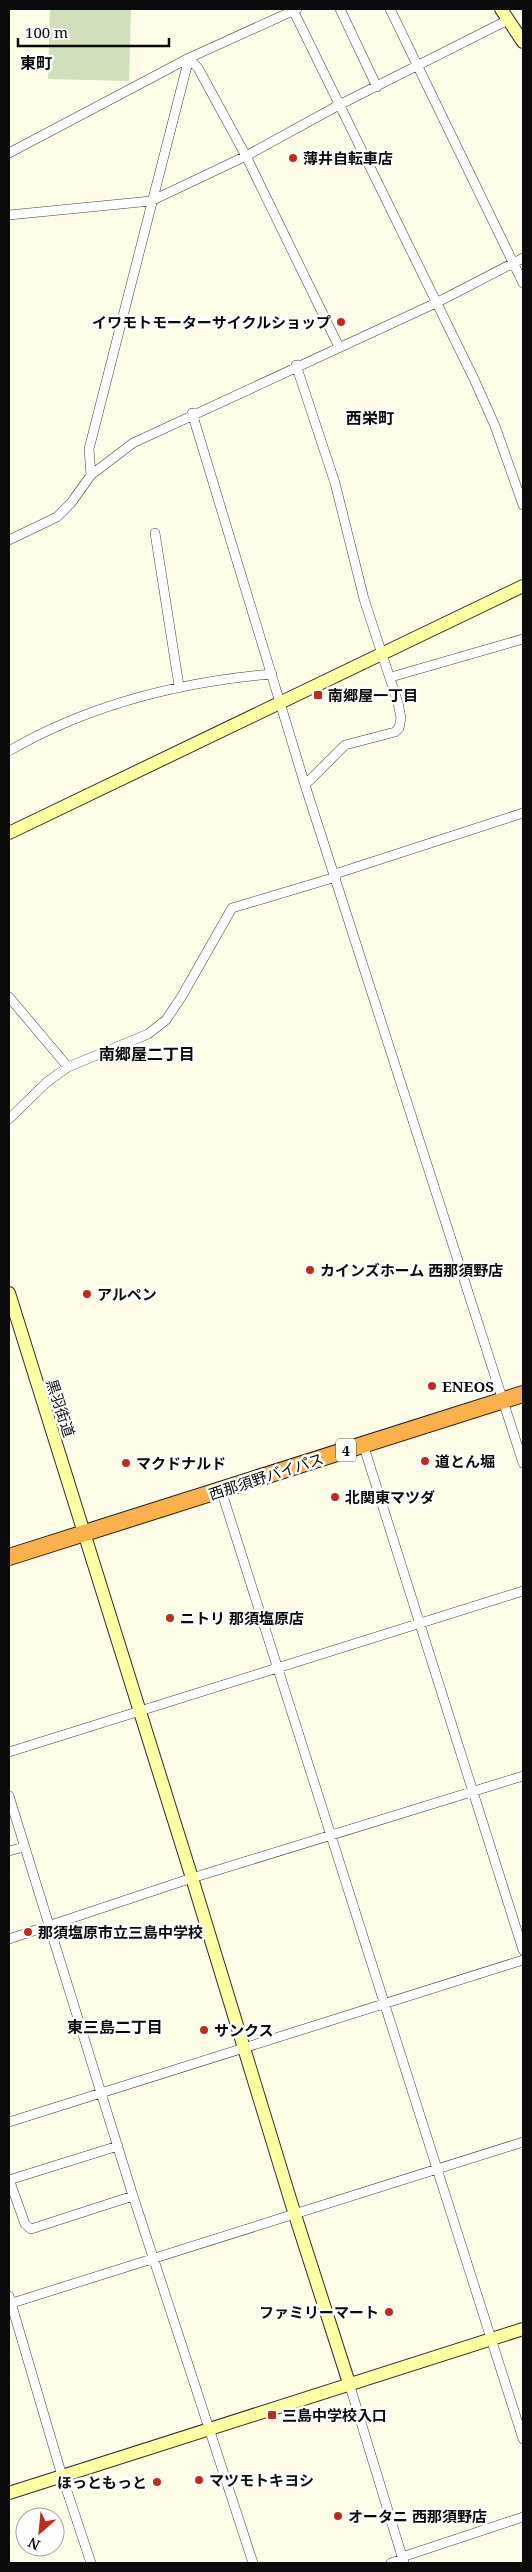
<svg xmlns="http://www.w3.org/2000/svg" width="532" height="2572" viewBox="0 0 532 2572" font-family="'Noto Serif','Noto Sans JP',serif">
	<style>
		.cemetery { fill: #cfe0ba }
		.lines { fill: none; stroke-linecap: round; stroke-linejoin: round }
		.street-casing { stroke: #3e3e3e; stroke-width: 10 }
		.secondary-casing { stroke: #2d2d2d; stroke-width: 14 }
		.highway-casing { stroke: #1c1c1c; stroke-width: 18 }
		.street { stroke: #fff; stroke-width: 9 }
		.secondary { stroke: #feffa3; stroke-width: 12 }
		.highway { stroke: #fbb14b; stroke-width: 16 }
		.poi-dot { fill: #bf2b1e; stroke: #fff; stroke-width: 2 }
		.labels { text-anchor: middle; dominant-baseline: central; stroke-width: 5; stroke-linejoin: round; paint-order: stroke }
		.shield { fill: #fff; stroke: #545454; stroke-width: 1 }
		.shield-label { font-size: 14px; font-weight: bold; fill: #0b0b0b }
		.poi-label { font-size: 15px; font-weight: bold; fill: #0b0b0b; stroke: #fff; text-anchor: start }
		.street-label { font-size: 15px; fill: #0b0b0b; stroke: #fff }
		.neighbourhood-label { font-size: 16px; font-weight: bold; fill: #0b0b0b; stroke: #fff }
	</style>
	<rect width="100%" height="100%" fill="#fffde8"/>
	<path class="cemetery" d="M50,9h81l-2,72 -81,-2z"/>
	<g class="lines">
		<defs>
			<path id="street" d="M340,9l37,78
				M390,9l133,274
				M293,10l181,369 21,47 28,79
				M189,58l9,10 48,88 93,191
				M9,153l180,-95 108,-49
				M9,215l142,-14 95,-45 93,-51 169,-85
				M296,365l39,118 29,116 34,104 3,15 -2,10 -4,4 -50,13 -40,40
				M192,413l113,372 218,678
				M91,475l-2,-26 100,-391
				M155,533l24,153
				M9,540l48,-23 14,-14 20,-28 42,-32 303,-140 87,-45
				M391,677l132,-38
				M9,751c81,-47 171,-69 263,-77
				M335,874l188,-61
				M9,997l59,70
				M9,1119l38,-37 21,-15 80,-33 18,-14 16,-24 50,-88 104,-31
				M363,1444l160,506
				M221,1490l302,949
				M9,1752l514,-161
				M9,1796l124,400 120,367
				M9,1851l15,-4
				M9,1939l183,-61 331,-102
				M9,2122l514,-162
				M9,2179l16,45 6,5 102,-33
				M9,2180l109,-34
				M9,2296l53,180 29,87
				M9,2304l514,-162
				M349,2383l55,180
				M391,2563l9,-3 2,-3 121,-40"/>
			<path id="secondary" d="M501,9l22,33
				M9,833l514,-247
				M9,1293l183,585 103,337 54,168
				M9,2493l514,-164"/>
			<path id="highway" d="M9,1557l514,-163"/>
		</defs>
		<use href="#street" class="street-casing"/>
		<use href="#secondary" class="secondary-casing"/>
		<use href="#highway" class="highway-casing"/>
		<use href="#street" class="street"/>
		<use href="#secondary" class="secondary"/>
		<use href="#highway" class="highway"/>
	</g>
	<g class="poi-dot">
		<circle cx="293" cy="158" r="5"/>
		<circle cx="341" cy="322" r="5"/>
		<rect x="313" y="690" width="10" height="10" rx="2.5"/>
		<circle cx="310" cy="1270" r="5"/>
		<circle cx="87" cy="1294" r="5"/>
		<circle cx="432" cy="1386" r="5"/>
		<circle cx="425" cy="1461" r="5"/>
		<circle cx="126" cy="1463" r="5"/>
		<circle cx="335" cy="1497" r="5"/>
		<circle cx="170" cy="1618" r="5"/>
		<circle cx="28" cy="1932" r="5"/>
		<circle cx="204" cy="2030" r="5"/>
		<circle cx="389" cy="2312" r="5"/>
		<rect x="267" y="2410" width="10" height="10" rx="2.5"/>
		<circle cx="199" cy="2480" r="5"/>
		<circle cx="157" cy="2482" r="5"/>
		<circle cx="338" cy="2516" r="5"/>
	</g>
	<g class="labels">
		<rect class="shield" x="336" y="1438.5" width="20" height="23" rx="4"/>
		<g class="shield-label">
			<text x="346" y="1450">4</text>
		</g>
		<g class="poi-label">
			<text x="303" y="158">薄井自転車店</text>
			<text x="331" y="322" text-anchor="end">イワモトモーターサイクルショップ</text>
			<text x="328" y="695">南郷屋一丁目</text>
			<text x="320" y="1270">カインズホーム 西那須野店</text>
			<text x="97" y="1294">アルペン</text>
			<text x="442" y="1386">ENEOS</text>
			<text x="435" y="1461">道とん堀</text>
			<text x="136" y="1463">マクドナルド</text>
			<text x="345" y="1497">北関東マツダ</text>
			<text x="180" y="1618">ニトリ 那須塩原店</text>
			<text x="38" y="1932">那須塩原市立三島中学校</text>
			<text x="214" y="2030">サンクス</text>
			<text x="379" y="2312" text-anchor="end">ファミリーマート</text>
			<text x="282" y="2415">三島中学校入口</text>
			<text x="209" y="2480">マツモトキヨシ</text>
			<text x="147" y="2482" text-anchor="end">ほっともっと</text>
			<text x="348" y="2516">オータニ 西那須野店</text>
		</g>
		<g class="street-label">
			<text transform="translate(61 1408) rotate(72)">黒羽街道</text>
			<text transform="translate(266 1476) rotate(-18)">西那須野バイパス</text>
		</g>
		<g class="neighbourhood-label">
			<text x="36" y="63">東町</text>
			<text x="370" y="418">西栄町</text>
			<text x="147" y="1054">南郷屋二丁目</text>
			<text x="115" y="2027">東三島二丁目</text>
		</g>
	</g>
	<rect width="532" height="2572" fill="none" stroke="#0b0b0b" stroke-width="20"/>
	<g transform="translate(40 2532) rotate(207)"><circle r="24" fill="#ffffff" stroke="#9d9d9d"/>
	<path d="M0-4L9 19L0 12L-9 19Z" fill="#bf2b1e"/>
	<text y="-8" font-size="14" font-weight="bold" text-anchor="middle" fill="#0b0b0b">N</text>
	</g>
	<path d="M18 38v8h151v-8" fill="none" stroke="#0b0b0b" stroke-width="2.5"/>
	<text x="25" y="38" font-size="15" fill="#0b0b0b" stroke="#ffffff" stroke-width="4" paint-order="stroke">100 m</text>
</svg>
